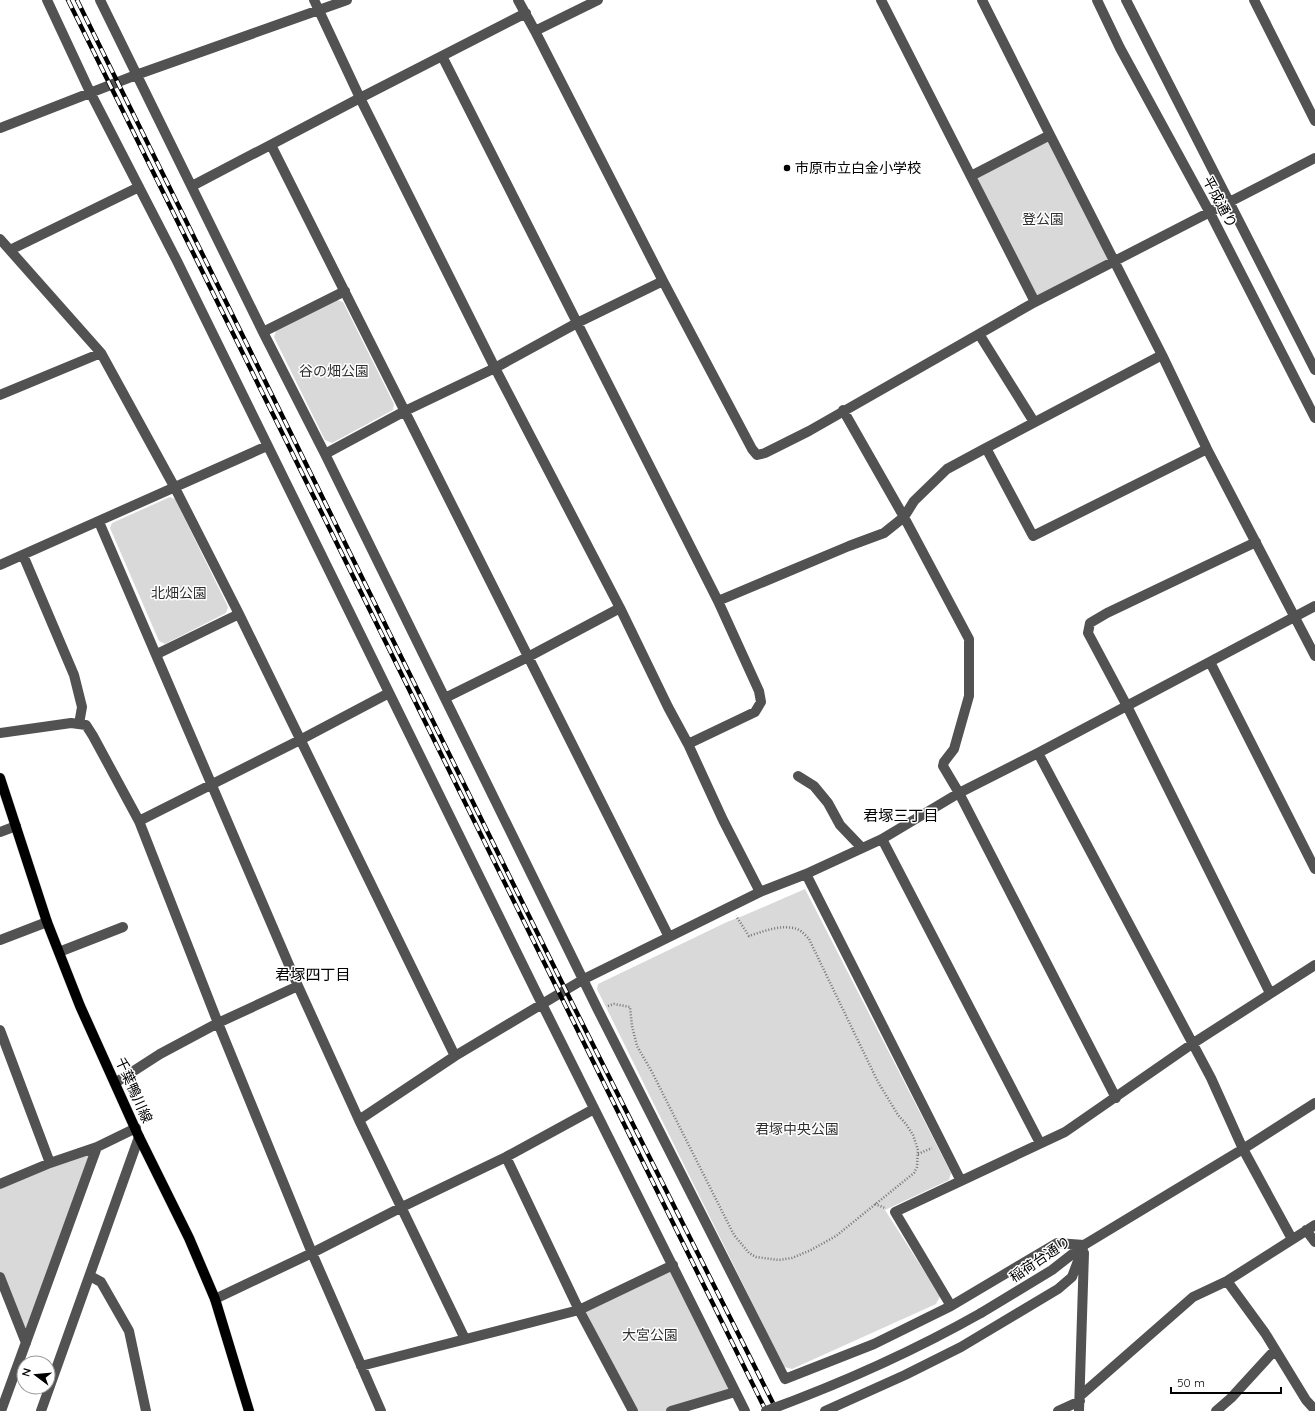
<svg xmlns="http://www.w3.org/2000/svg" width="1315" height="1411" viewBox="0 0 1315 1411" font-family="Quicksand,'Noto Sans JP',sans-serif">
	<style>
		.green { fill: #d9d9d9 }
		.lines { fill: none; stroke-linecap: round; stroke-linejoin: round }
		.major-casing { stroke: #dbdbdb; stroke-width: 11 }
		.path { stroke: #747474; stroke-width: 2.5; stroke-dasharray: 1 2; stroke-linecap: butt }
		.minor { stroke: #525252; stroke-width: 10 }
		.major { stroke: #000; stroke-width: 10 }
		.rail-casing { stroke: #000; stroke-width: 4.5 }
		.rail { stroke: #fff; stroke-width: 3; stroke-dasharray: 9; stroke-linecap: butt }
		.minor-bridge { stroke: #525252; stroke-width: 10 }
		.poi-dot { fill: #000; stroke: #fff; stroke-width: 1.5 }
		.labels { text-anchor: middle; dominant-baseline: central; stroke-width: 3; stroke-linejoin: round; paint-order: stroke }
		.poi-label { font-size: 14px; fill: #000; stroke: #fff; text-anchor: start }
		.street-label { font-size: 14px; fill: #000; stroke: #fff }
		.park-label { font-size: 14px; fill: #303030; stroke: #fff }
		.neighbourhood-label { font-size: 15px; fill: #000; stroke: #fff }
	</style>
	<rect width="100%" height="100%" fill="#fff"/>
	<path class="green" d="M1050,135l64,126 -79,41 -64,-126z
		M337,300l6,2 51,102 -1,6 -61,33 -7,-3 -51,-103 2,-6z
		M170,497l5,2 53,108 -2,6 -61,31 -6,-3 -49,-113 2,-5z
		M805,889l146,284 -2,7 -64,30 55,86 -4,8 -144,65 -8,-2 -187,-378 1,-5 129,-62 18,-7z
		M97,1147l-71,196 -26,-66v-92z
		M673,1265l62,127 -64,19h-38l-54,-101z"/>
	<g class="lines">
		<defs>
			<path id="major" d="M0,778l47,144 33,84 59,131 50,101 26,61 34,112"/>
		</defs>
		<use href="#major" class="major-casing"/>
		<path class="path" d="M608,1006l6,-2 16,3 2,19 5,20 15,26 82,163 15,18 7,4 23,3 13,-2 19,-8 25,-14 78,-63 3,-6 1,-17 -5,-15 -7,-11 -8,-9 -20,-33 -69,-143c-3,-3 -7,-8 -12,-10 -15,-5 -33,2 -48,7l-13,-20
			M918,1154l14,-6
			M875,1204l10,4"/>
		<path class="minor" d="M47,0l43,92 87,169 365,743 203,407
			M100,0l163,332 62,122 273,556 187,369 89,-35 77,-38 106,-63 27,2
			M314,0l46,98 135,270 125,240 48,99 20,37 35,76 37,72
			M518,0l17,31 128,250 89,168 5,6 8,-2 44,-22 226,-129 280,-144
			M881,0l154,302
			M982,0l68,135 112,220 45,94 108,207
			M1097,0l23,48 89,163 106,207
			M1126,0l189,370
			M1254,0l61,121
			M535,31l63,-31
			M442,56l276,545 41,90 2,11 -6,10 -67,32
			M0,128l136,-53 211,-75
			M271,145l398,792
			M971,176l79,-41
			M192,186l168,-88 166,-85
			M0,239l101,114 74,135 64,126 216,442
			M10,250l129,-63
			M263,332l82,-41
			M979,334l55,88
			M0,395l101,-42
			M843,410l61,107 65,122v57l-15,53 -10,13 -1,4 16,27 157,305
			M986,448l176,-93
			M325,454l80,-43 90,-43 82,-45 86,-42
			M99,522l199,464 61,134 106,219
			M1256,542l-149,71 -17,10 -2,10 39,73 143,287
			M23,555l51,120 8,32 -3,17
			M0,565l267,-119
			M718,601l131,-55 35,-13 20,-16 10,-16 33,-32 39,-21 47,88 174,-87
			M157,654l82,-40
			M1210,662l105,207
			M445,698l83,-41 92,-49
			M0,733l71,-10 15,2 7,11 46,85 79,202 94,230 69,158
			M1038,753l173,325 32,71 49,90
			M798,776l16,10 14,17 12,22 22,23
			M139,821l161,-81 89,-47
			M0,832l16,-6
			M882,839l158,304
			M806,874l155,307
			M0,940l47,-18
			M59,952l64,-25
			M0,1030l50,133
			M115,1083l45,-29 58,-31 80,-37
			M359,1120l96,-64 129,-77 176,-87 46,-18 76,-35 77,-46 79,-40 277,-147
			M506,1157l73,153 54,101
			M0,1184l50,-21 47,-16 39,-19
			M1306,1230l9,12
			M90,1276l11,6 28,49 17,80
			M0,1277l26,66
			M1227,1281l38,52 41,67 9,10
			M215,1299l97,-46 90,-46 104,-50 88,-48
			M951,1306l-56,-94 170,-80 127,-88 123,-79
			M981,1313l71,-43 32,-25 159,-96 72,-46
			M361,1366l218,-56 94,-45
			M1080,1396l113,-99 34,-16 88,-56
			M1,1411l96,-264
			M41,1411l98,-274
			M671,1411l64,-19
			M825,1411l80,-36 56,-28 97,-58 14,-12 12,-32
			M1058,1411l22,-10
			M1079,1411l5,-158
			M1216,1411l15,-13 44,-48"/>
		<use href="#major" class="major"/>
		<defs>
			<path id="rail" d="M68,0l698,1411
				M77,0l495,1003 205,408"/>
		</defs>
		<use href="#rail" class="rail-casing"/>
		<use href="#rail" class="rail"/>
		<path class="minor-bridge" d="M766,1411c74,-27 146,-59 215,-98"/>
	</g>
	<circle class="poi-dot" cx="787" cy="168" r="4"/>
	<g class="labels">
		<g class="poi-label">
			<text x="795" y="168">市原市立白金小学校</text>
		</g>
		<g class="street-label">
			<text transform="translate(1220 202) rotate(62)">平成通り</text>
			<text transform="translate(134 1090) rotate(66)">千葉鴨川線</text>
			<text transform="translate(1040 1259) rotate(-34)">稲荷台通り</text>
		</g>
		<g class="park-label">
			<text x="1043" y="219">登公園</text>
			<text x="334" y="371">谷の畑公園</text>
			<text x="179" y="593">北畑公園</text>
			<text x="797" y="1129">君塚中央公園</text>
			<text x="650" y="1335">大宮公園</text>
		</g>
		<g class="neighbourhood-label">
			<text x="901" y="815">君塚三丁目</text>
			<text x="313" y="974">君塚四丁目</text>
		</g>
	</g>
	<g transform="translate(36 1375) rotate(286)"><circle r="19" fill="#ffffff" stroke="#999999"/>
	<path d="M0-3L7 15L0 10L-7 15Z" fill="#000000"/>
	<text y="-6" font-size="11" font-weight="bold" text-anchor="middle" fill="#000000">N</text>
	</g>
	<path d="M1171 1387v6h110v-6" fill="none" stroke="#000000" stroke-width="2"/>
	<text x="1177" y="1387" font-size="12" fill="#000000" stroke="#ffffff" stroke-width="3" paint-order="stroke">50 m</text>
</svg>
